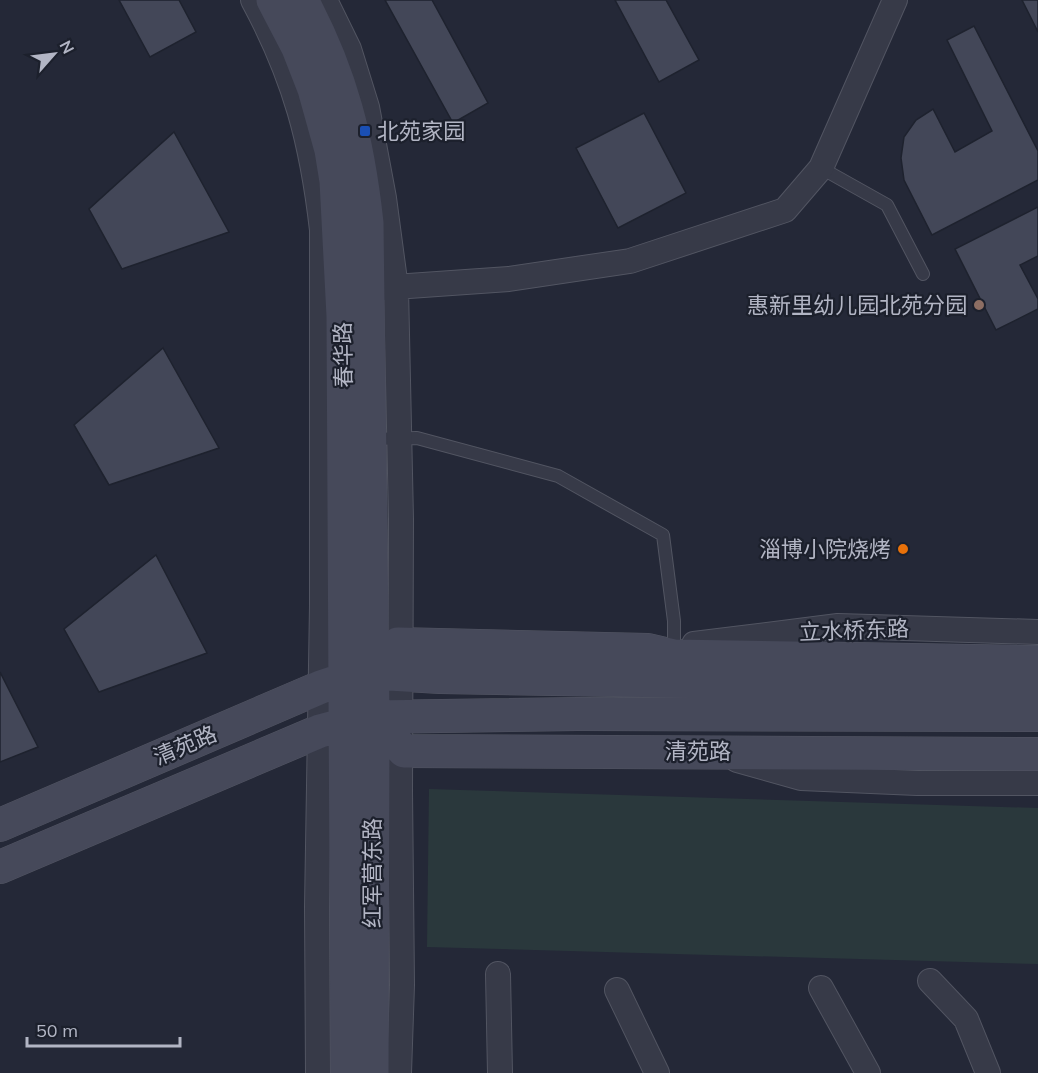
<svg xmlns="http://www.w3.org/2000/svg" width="1038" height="1073" viewBox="0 0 1038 1073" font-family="Mulish,'Noto Sans SC',sans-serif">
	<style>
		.green { fill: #2a383c }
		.building { fill: #434758; stroke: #1e222e; stroke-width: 1.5 }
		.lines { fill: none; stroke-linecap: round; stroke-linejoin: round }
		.lane-casing { stroke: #525562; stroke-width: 14 }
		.street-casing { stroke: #525562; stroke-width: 26 }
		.secondary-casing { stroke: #525562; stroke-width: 34 }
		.lane { stroke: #373a48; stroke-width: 12 }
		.street { stroke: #373a48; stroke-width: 24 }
		.secondary { stroke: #46495a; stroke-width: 33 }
		.transit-dot { fill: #1a4fb4; stroke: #1c202c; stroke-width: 2 }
		.education-dot { fill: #8d6e63; stroke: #1c202c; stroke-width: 2 }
		.food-dot { fill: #e8710a; stroke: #1c202c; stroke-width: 2 }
		.labels { text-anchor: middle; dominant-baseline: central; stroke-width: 4.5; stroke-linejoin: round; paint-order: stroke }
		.poi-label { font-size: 22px; fill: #b2b5c4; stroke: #1c202c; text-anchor: end }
		.street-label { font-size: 22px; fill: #b2b5c4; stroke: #1c202c }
	</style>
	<rect width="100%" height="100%" fill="#242837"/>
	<path class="green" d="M429,789l609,19v156l-611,-17z"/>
	<path class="building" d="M119,0h60l17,32 -46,25z
		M385,0h47l56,103 -35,20z
		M615,0h51l33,60 -40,22z
		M1022,0h16v32z
		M974,26l64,125v29l-106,55 -28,-55 -3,-22 3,-21 12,-17 17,-11 22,43 37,-21 -45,-91z
		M644,113l42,80 -68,35 -42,-80z
		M174,132l55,100 -107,37 -33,-60z
		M1038,207v49l-18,9 18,34v10l-42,21 -41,-81z
		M163,348l56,100 -110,37 -35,-60z
		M156,555l51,98 -108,39 -35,-63z
		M0,672l38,75 -38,15z"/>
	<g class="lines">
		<defs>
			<path id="lane" d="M821,168l66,37 36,69
				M370,439l47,-1 141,38 105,59 11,86v35"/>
			<path id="street" d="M253,0c42,78 59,142 69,230v375l-5,302 1,166
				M325,0l24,49 18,58 17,91 12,90 5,231 -1,272 2,194 -3,88
				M380,288l129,-9 121,-18 155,-51 36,-42 74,-168
				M694,644l144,-18 200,6
				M737,760l64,18 116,5h121
				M498,974l2,99
				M930,981l36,38 22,54
				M821,988l47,85
				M617,990l40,83"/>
			<path id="secondary" d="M273,0l25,48 16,41 17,61 5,31 7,135 4,757
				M302,0c40,75 56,140 65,223l6,494 -1,356
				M372,673l26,-29 250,6 26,6 364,6
				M373,717l31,34 634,3
				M0,825l321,-138 24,-8 27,-6 68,4 598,10
				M0,867l320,-136 53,-14 205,-3 460,1"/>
		</defs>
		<use href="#lane" class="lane-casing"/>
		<use href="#street" class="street-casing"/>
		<use href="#secondary" class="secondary-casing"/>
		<use href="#lane" class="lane"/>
		<use href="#street" class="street"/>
		<use href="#secondary" class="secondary"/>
	</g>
	<rect class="transit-dot" x="359" y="125" width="12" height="12" rx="3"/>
	<circle class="education-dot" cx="979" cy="305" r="6"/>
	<circle class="food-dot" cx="903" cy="549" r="6"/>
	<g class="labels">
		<g class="poi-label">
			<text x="377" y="131" text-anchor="start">北苑家园</text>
			<text x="967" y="305">惠新里幼儿园北苑分园</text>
			<text x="891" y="549">淄博小院烧烤</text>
		</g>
		<g class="street-label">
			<text transform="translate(343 355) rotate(-91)">春华路</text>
			<text transform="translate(854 630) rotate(-2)">立水桥东路</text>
			<text transform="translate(185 745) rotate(-23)">清苑路</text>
			<text x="698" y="751">清苑路</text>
			<text transform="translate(372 873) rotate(-90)">红军营东路</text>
		</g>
	</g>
	<g transform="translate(54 54) rotate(62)" stroke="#1c202c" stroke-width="4.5" paint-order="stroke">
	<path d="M0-4.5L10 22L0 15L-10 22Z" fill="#b2b5c4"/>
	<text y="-9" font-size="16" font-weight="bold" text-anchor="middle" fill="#b2b5c4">N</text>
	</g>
	<path d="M27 1037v9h153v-9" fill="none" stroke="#b2b5c4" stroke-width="3"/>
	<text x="36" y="1037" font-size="18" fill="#b2b5c4" stroke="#1c202c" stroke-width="4.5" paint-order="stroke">50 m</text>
</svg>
